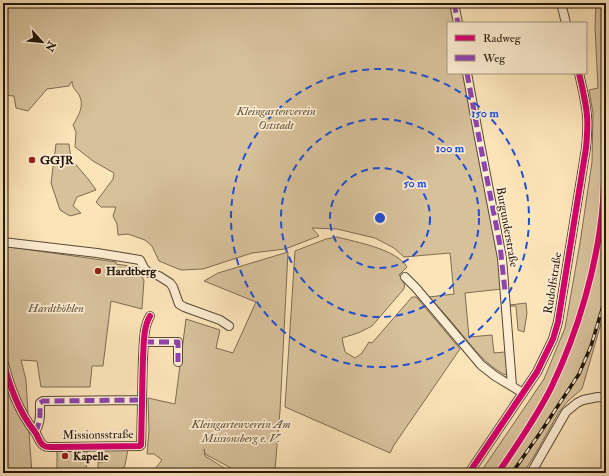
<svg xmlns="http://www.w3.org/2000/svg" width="609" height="476" viewBox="0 0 609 476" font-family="'IM FELL Double Pica',serif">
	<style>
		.green { fill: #d7c19b; stroke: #7c6c52 }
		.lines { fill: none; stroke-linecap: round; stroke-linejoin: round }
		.minor-casing { stroke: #584a35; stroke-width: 10 }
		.minor { stroke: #fdedd2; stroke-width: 8 }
		.rail-casing { stroke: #221609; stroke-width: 3.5 }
		.rail { stroke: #fdedd2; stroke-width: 2; stroke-dasharray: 6; stroke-linecap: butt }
		.quiet { stroke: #8e44ad; stroke-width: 5; stroke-dasharray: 10 5; stroke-linecap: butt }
		.cycleway-casing { stroke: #fdedd2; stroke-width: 8 }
		.cycleway { stroke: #d6006c; stroke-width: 6 }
		.ring { fill: none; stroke: #1d4ed8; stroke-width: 2; stroke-dasharray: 7 5 }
		.poi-dot { fill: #8f2418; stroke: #fdedd2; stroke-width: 1.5 }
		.labels { text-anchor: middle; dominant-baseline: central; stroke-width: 3.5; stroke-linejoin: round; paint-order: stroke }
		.park-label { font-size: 12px; font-style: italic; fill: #61523c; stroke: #fdedd2 }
		.poi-label { font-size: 12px; font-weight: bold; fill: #221609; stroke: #fdedd2; text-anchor: start }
		.street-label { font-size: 12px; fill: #221609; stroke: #fdedd2 }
		.centre { fill: #1d4ed8; stroke: #fdedd2; stroke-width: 2 }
		.ring-label { font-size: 12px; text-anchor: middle; font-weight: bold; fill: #1d4ed8; stroke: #fdedd2; stroke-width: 3.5; stroke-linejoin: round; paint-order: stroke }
	</style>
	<rect width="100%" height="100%" fill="#fce4b9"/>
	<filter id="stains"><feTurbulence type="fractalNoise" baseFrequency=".005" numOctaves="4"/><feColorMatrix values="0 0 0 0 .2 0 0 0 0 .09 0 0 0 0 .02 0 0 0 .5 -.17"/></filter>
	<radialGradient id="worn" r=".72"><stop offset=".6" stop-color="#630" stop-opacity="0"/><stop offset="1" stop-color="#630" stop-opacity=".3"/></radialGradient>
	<path class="green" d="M3,3h448l4,20h-7v50h16l33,175 5,41 -37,4 4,44 23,-2 2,18 11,-1 3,19 -3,4c-20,-11 -30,-25 -45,-43 -10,-12 -20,-24 -31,-35l25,-3 -4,-41 -46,4 -10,-9 -19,-10 -38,-9 -25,-1 7,8 -34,13 -33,4 -49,16 -22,1 -22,-9 -7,-15 -7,-6 -17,-6 -10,1 -1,-11 -4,-8 3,-9h-15l-5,-5 17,-23 1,-6 -21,-12 -18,-14 1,-15 -3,-7c5,-9 12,-19 6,-30 -3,-5 -7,-7 -7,-14l-3,5 -22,3 -19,22 -12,-3 -2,-12 -11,-1z
		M596,3h10v303l-24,83 -14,12 -9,11 -26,46 -10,15h-43l64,-94 21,-51 15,-85 12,-81 1,-49 -4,-23 9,-2 -3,-61z
		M56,144h13l2,15 18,21 7,10 -19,7 -4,9 8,7 -11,3 -10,-6 -9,-27z
		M337,237c19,5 59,12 70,30l-8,8c3,5 8,9 4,15l-31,36 -14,7 -16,5 3,14 10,6 7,-5 7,-11 3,1 40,-46h4l2,2 42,50 -66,96 -4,8 -105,-46 10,-156 31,-12z
		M3,246l113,16v2l20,3 8,13 -2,29 -31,-8 -8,65h-11l-2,21h-49l-4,-26 -16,-1 5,20 4,68 2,25h-29z
		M288,252l-8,159 -5,58 -1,4h-34l-35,-19 -1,-5 1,7 24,15 -1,2h-76l10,-13 -8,-6h-7l2,-23 -1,-33 27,6 11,-85 34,11 -4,18 17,5 23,-51 -52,-21 14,-8z
		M526,303l1,10 -3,19 -6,-2 -2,-24h-6v-1z
		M103,449h25l-3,16 -4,8h-23v-11h5z
		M57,451h30l-1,22h-29z"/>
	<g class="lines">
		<defs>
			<path id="minor" d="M454,3l4,20
				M561,3l5,20
				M467,73l12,65 23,120 10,128
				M3,242l94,11 43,7 4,8 5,5 10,3 11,7 3,4 6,17 5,3 36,13 9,6
				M405,277l11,11 65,77 14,11 28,17
				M144,342h34v20
				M3,361c7,25 15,50 32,71 3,4 4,10 8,13 3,3 8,2 12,2l85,-1 1,-1c1,-29 1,-58 2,-87 1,-14 0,-30 7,-42
				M35,432c6,-9 5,-18 5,-29l3,-2 99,-1
				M469,473l68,-101 16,-33 5,-17 28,-174c1,-11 2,-21 1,-32 -1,-14 -5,-29 -8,-43
				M531,473l35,-61 11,-9 6,-3 15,-3 8,1"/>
		</defs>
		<use href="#minor" class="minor-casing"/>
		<use href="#minor" class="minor"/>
		<defs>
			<path id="rail" d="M512,473l28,-40 39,-59 12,-28 15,-50"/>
		</defs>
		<use href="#rail" class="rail-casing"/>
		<use href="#rail" class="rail"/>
		<path class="quiet" d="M454,3l4,20
			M467,73l12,65 21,107 5,46
			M144,342h34v20
			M35,432c6,-9 5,-18 5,-29l3,-2 99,-1"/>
		<defs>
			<path id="cycleway" d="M3,361c7,25 15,50 32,71 3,4 4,10 8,13 3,3 8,2 12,2l85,-1 1,-1c1,-29 1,-58 2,-87 1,-14 0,-30 7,-42
				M469,473l68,-101 16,-33 5,-17 28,-174c1,-11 2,-21 1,-32 -1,-14 -5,-29 -8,-43
				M498,473c19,-28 38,-55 53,-85 27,-56 47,-124 52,-186 2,-35 2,-69 3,-103"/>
		</defs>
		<use href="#cycleway" class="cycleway-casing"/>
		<use href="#cycleway" class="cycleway"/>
	</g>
	<g class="ring">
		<circle cx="380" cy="218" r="50"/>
		<circle cx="380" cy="218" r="99"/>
		<circle cx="380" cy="218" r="149"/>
	</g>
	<g class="poi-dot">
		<circle cx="32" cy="160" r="4"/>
		<circle cx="98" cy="271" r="4"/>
		<circle cx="65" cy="456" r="4"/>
	</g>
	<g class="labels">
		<g class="park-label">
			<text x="276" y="111">Kleingartenverein<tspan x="276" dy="14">Oststadt</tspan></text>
			<text x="56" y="308">Hardthöhlen</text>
			<text x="241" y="424">Kleingartenverein Am<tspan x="241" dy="14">Missionsberg e. V.</tspan></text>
		</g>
		<g class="poi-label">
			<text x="40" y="160">GGJR</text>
			<text x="106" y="271">Hardtberg</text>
			<text x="73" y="456">Kapelle</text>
		</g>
		<g class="street-label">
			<text transform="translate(507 227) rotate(80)">Burgunderstraße</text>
			<text transform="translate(553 283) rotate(-81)">Rudolfstraße</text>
			<text transform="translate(98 435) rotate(-1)">Missionsstraße</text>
		</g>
	</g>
	<circle cx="380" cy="218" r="6" class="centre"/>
	<g class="ring-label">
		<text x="485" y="117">150 m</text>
		<text x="450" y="152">100 m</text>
		<text x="415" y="187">50 m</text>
	</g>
	<rect width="609" height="476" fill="none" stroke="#fce4b9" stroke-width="16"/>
	<rect x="4" y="4" width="601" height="468" fill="none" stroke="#221609" stroke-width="2"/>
	<rect x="8" y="8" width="593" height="460" fill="none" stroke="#221609"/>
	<rect x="447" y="22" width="140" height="52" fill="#fdedd2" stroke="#a59782"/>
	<rect x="455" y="35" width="20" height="6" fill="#d6006c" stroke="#a59782"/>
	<text x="483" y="42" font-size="12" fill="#221609">Radweg</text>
	<rect x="455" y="55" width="20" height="6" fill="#8e44ad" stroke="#a59782"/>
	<text x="483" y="62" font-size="12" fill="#221609">Weg</text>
	<g transform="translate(42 42) rotate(117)" stroke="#fdedd2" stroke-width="3" paint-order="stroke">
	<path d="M0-3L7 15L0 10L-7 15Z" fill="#221609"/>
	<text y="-6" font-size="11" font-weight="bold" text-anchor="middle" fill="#221609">N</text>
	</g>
	<rect width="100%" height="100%" filter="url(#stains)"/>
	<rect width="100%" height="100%" fill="url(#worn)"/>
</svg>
